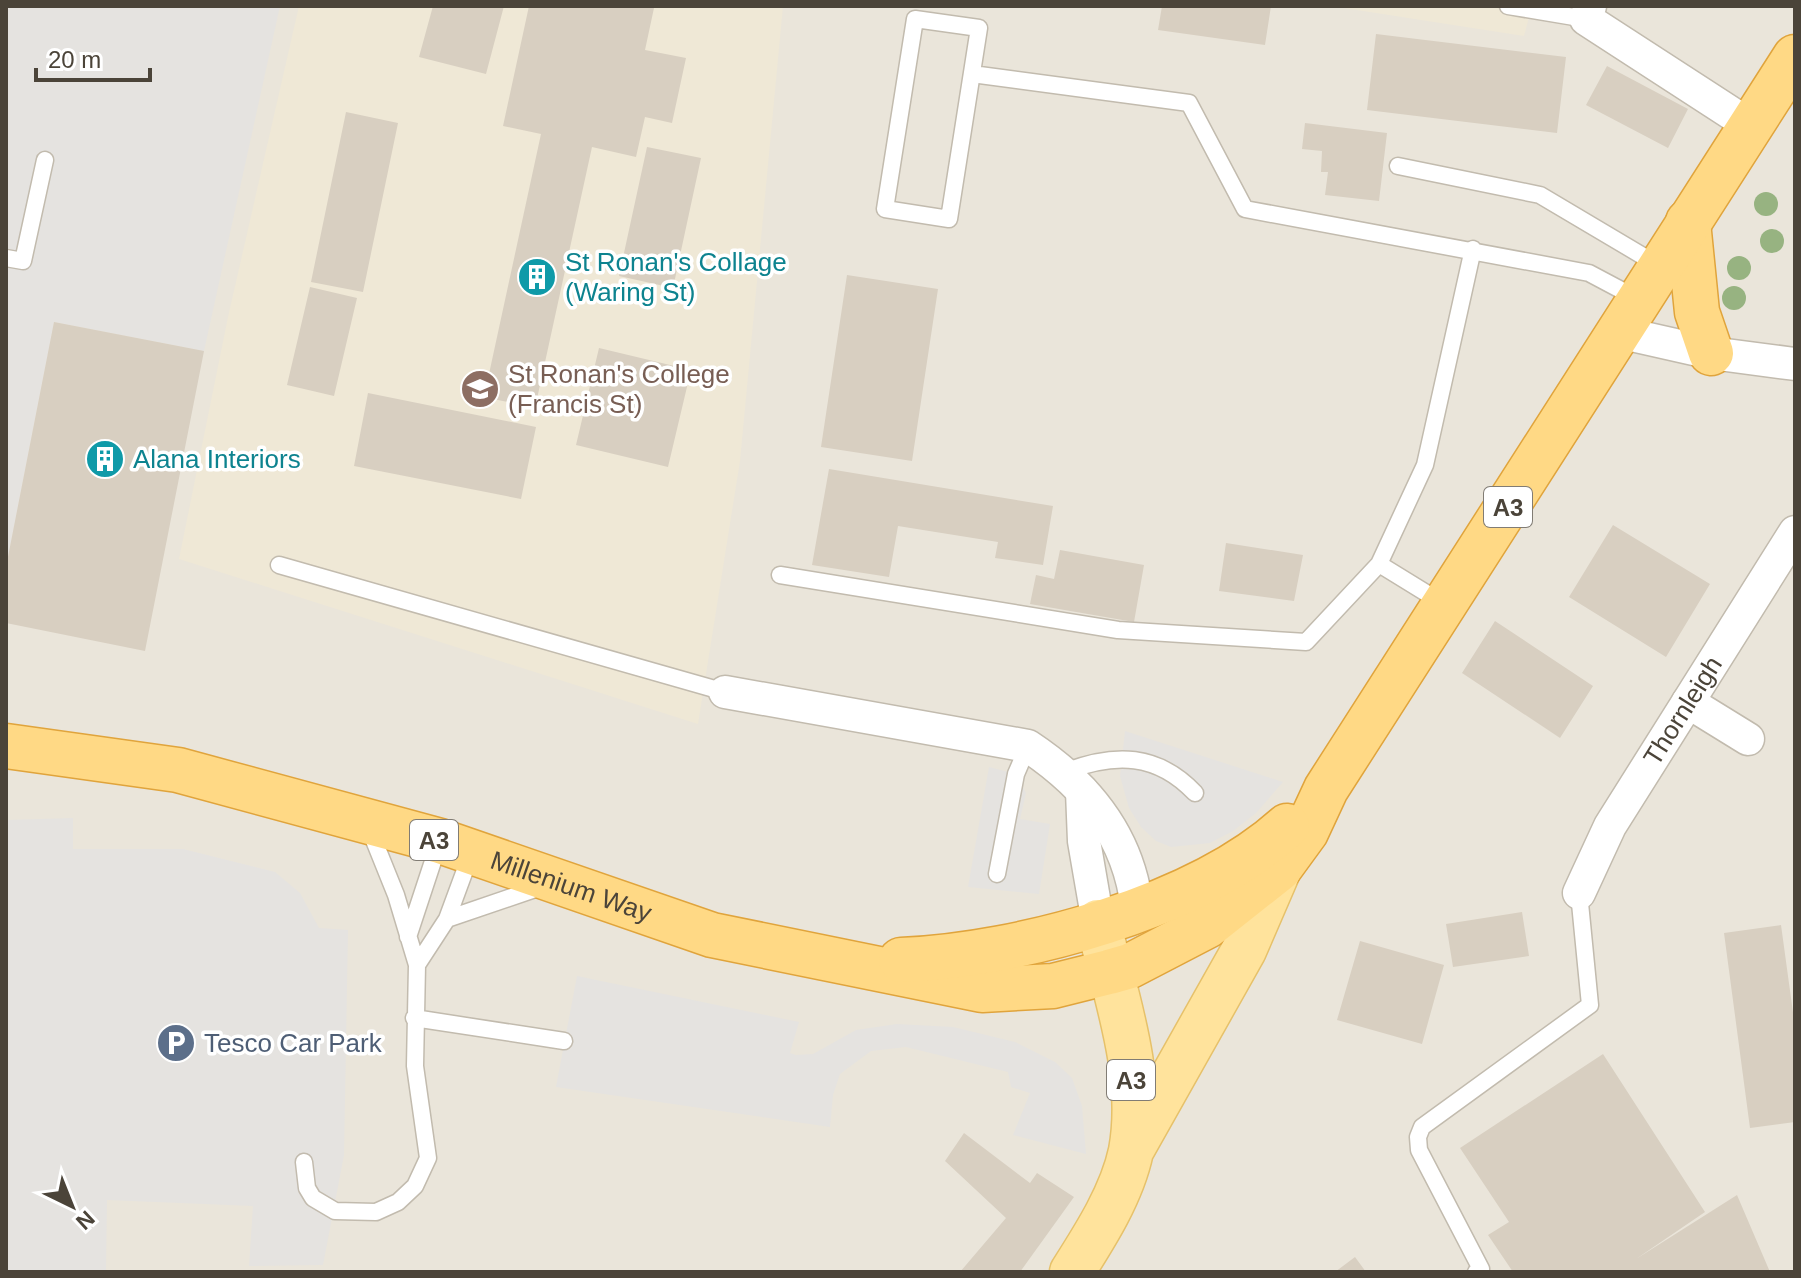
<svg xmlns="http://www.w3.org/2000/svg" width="1801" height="1278" viewBox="0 0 1801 1278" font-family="Helvetica,sans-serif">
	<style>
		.residential { fill: #eae5da }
		.education { fill: #efe8d6 }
		.parking { fill: #e5e3e0 }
		.building { fill: #d8cfc1 }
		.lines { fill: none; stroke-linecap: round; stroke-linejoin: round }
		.service-casing { stroke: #c2bbae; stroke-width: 19 }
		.minor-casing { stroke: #c2bbae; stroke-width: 35 }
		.primary-casing { stroke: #e6c16a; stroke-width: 47 }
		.trunk-casing { stroke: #e0a43c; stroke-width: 47 }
		.service { stroke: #fff; stroke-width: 16 }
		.minor { stroke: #fff; stroke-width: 32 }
		.primary { stroke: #ffe39c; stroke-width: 44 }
		.trunk { stroke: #ffd985; stroke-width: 44 }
		.tree { fill: #97b381 }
		.labels { text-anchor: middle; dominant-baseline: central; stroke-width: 7; stroke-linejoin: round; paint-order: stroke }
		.shield { fill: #fff; stroke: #817c74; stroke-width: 2 }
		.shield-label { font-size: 24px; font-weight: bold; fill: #4b4439 }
		.culture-label { font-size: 26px; fill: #0d838f; stroke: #fff; text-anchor: start }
		.education-label { font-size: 26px; fill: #785e54; stroke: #fff; text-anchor: start }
		.street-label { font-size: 26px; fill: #4b4439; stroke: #fff }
		.service-label { font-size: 26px; fill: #4e5e75; stroke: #fff; text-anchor: start }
	</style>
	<rect width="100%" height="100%" fill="#f6f3ec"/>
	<path class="residential" d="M6,6h1789v1266h-1789z"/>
	<path class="education" d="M299,6h484l-43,455 -42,263 -519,-165 49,-242z
		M1331,6h201l-8,30z"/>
	<path class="parking" d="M6,6h274l-76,345 -150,-29 -48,245z
		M1125,731l158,51 -27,31 -23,18 -23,12 -39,4 -15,-6 -15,-14 -12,-19 -9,-32z
		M989,767l27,7 10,19 -6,26 30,5 -11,70 -71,-7z
		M73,818v31h110l92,23 25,21 19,35 29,2 -4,225 -21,110 -74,1 4,-60 -146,-6 -1,72h-100v-452z
		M577,976l222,46 -9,31 6,2 17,-1 43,-24 41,-6 56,3 62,15 40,20 17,16 10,28 4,48 -73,-19 17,-42 -19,-6 -3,-15 -102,-25 -35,4 -31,23 -7,21 -3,32 -274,-40z"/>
	<path class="building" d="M433,6h71l-18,68 -67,-17z
		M529,6l125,2 -9,42 41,8 -14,65 -27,-6 -9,40 -44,-10 -57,261 -51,-11 57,-263 -38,-8z
		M1162,6h109l-6,39 -107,-15z
		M1376,34l190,23 -9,76 -190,-23z
		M1607,66l81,43 -20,39 -82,-43z
		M346,112l52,11 -35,169 -52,-10z
		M1305,123l82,10 -8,68 -54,-6 3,-23h-7l1,-21 -20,-2z
		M647,147l54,11 -28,130 -54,-12z
		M847,275l91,14 -26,172 -91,-14z
		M310,287l47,11 -23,98 -47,-11z
		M54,322l150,29 -59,300 -139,-28v-56z
		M599,348l92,22 -23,97 -92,-22z
		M368,393l168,34 -15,72 -167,-33z
		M829,469l224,37 -10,59 -48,-7 3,-16 -100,-16 -9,51 -77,-12z
		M1613,525l97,59 -44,73 -97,-60z
		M1226,543l77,12 -9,46 -75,-10z
		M1060,550l84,15 -10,57 -104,-18 6,-29 18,4z
		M1495,621l98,65 -33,52 -98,-65z
		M1522,912l7,44 -76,11 -7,-43z
		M1781,925l14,102v95l-45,6 -26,-195z
		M1360,941l84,24 -22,79 -85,-24z
		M1603,1054l102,158 -69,47 101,-64 33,77h-257l-25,-37 21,-13 -49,-74z
		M964,1133l66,50 7,-10 37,24 -54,75h-60l46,-54 -61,-57z
		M1355,1257l11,15h-31z"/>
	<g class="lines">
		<defs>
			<path id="service" d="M1508,6l78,13
				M915,19l64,9 -30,191 -64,-10z
				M972,74l217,29 56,106 344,64 49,26
				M1398,166l142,29 118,70
				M6,258l17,3 22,-101
				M279,565l446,127
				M780,575l338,55 188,12 73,-78
				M1444,604l-65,-40 46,-99 48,-216
				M1067,771c48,-18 90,-18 128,22
				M997,874l19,-100 12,-28
				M447,919l94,-32
				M408,937l31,-94
				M417,965l30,-46 24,-65
				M414,1018l150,23
				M304,1162l3,26 6,10 22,13 41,1 22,-10 17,-16 13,-28 -13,-92 2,-101 -21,-70 -27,-67
				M1476,1272l5,-3 -62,-119 -1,-13 4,-10 168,-122 -11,-112"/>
			<g id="minor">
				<path d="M1590,6l-4,13 165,107"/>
				<path d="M1618,332l93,21 84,11"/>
				<path d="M725,692l303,54c59,39 101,90 109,162"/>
				<path d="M1688,702l60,37"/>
				<path d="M1082,791l2,50 14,81"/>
				<path id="s1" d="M1579,893l31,-67 185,-294"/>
			</g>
			<path id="primary" d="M1132,1149l112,-199 35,-81
				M1072,1272c23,-36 50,-78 59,-121 14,-76 -16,-157 -33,-229"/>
			<g id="trunk">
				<path d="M1688,222l9,90 14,41"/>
				<path id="s2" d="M6,746l172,24 262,71 272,94 270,55 71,-4 56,-14 21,-6 77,-40 72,-57 27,-37 20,-43 469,-732"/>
				<path d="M901,960c120,-5 296,-53 386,-134"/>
			</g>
		</defs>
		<use href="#service" class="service-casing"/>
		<use href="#minor" class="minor-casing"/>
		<use href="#primary" class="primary-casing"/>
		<use href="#trunk" class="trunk-casing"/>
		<use href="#service" class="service"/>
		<use href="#minor" class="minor"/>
		<use href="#primary" class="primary"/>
		<use href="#trunk" class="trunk"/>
	</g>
	<g class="tree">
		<circle cx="1766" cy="204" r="12"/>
		<circle cx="1772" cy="241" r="12"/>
		<circle cx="1739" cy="268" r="12"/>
		<circle cx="1734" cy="298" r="12"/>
	</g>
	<defs>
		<symbol id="building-disc" viewBox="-11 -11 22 22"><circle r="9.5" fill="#0f9aa8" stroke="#fff"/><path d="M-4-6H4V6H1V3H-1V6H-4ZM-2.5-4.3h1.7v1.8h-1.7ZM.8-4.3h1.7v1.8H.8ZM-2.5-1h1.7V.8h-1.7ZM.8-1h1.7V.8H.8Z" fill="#fff"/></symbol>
		<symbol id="school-disc" viewBox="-11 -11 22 22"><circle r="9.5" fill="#8d6e63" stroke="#fff"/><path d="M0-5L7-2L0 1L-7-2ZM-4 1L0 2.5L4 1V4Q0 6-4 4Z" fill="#fff"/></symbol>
		<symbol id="parking-disc" viewBox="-11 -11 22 22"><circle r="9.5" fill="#5c6f8a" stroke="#fff"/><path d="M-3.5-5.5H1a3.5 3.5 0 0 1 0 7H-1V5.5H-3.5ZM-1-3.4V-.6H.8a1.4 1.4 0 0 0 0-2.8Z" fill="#fff"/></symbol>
	</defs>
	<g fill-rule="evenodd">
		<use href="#building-disc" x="515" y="255" width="44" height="44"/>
		<use href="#school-disc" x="458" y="367" width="44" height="44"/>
		<use href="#building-disc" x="83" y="437" width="44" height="44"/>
		<use href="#parking-disc" x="154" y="1021" width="44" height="44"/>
	</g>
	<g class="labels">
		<g class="shield">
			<rect x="1484" y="487" width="48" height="40" rx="6"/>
			<rect x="410" y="820" width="48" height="40" rx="6"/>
			<rect x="1107" y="1060" width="48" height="40" rx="6"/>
		</g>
		<g class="shield-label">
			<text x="1508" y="507">A3</text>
			<text x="434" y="840">A3</text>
			<text x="1131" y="1080">A3</text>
		</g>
		<g class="culture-label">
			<text x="565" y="262">St Ronan's Collage<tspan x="565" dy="30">(Waring St)</tspan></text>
			<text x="133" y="459">Alana Interiors</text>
		</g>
		<g class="education-label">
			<text x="508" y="374">St Ronan's College<tspan x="508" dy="30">(Francis St)</tspan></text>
		</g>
		<g class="street-label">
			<text stroke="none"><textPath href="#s1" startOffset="210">Thornleigh</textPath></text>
			<text stroke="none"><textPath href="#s2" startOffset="584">Millenium Way</textPath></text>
		</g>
		<g class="service-label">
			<text x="204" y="1043">Tesco Car Park</text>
		</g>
	</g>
	<rect width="1801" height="1278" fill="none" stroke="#4b4439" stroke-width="16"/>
	<g transform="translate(72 1206) rotate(137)" stroke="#ffffff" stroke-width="6" paint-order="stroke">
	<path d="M0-6L14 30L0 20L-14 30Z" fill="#4b4439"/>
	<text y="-12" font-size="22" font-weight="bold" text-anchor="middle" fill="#4b4439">N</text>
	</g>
	<path d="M36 68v12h114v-12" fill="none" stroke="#4b4439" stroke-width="4"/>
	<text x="48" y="68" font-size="24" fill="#4b4439" stroke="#ffffff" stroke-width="6" paint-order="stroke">20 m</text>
</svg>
